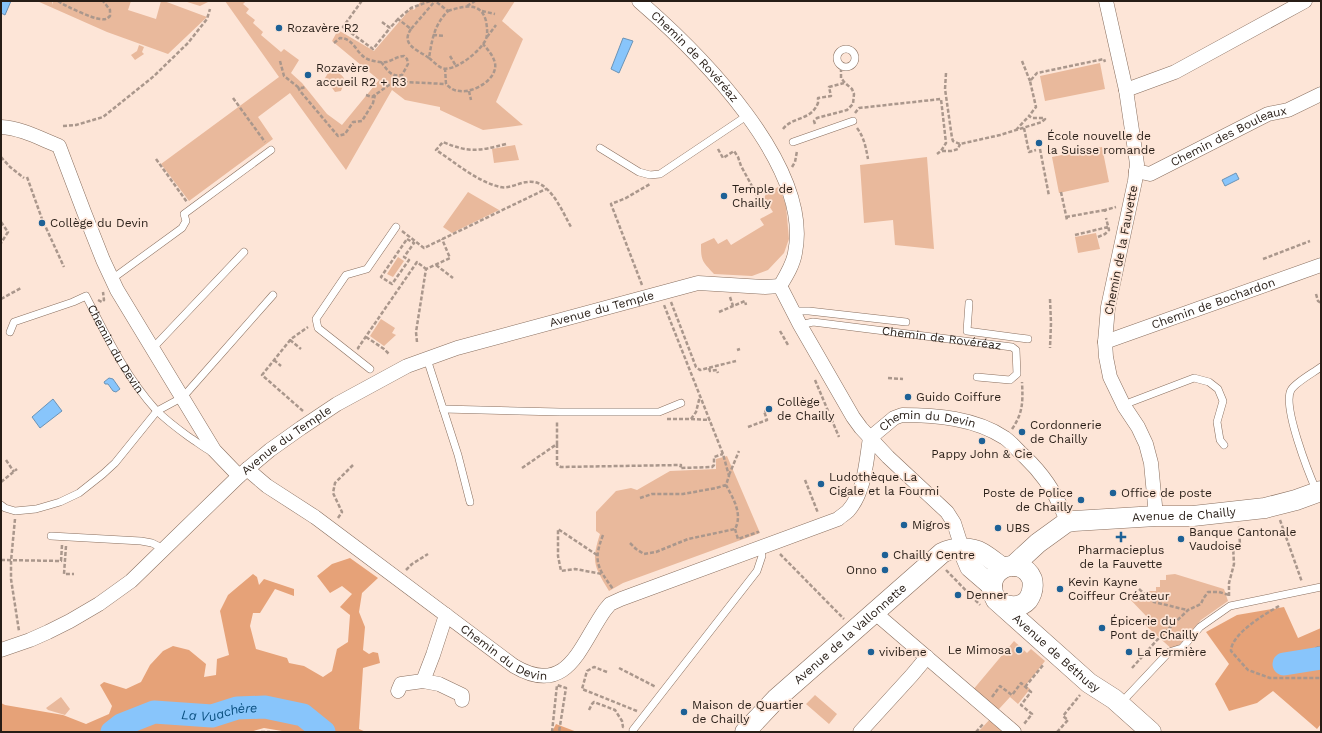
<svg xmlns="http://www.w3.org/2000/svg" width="1322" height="733" viewBox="0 0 1322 733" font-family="'Work Sans',sans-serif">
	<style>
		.green { fill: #e9b99c }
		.forest { fill: #e6a278 }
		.water { fill: #88c5fb; stroke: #6b93b6 }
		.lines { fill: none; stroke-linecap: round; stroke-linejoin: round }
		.river { stroke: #88c5fb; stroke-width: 23 }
		.lane-casing { stroke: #896f5f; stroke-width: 8 }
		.street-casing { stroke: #896f5f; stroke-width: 15 }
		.secondary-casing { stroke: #896f5f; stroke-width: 21 }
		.path { stroke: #aa978c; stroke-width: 2.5; stroke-dasharray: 4 2; stroke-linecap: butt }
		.lane { stroke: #fff; stroke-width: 7 }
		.street { stroke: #fff; stroke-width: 14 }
		.secondary { stroke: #fff; stroke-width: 20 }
		.poi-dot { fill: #1d6196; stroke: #fde5d7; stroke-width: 1.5 }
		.labels { text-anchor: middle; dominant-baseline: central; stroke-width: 3.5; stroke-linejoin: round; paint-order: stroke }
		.poi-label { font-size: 12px; fill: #271d16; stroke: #fde5d7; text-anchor: start }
		.street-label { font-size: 12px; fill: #271d16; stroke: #fde5d7 }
		.water-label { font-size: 13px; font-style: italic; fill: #0a5081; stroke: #fde5d7 }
	</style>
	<rect width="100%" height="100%" fill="#fde5d7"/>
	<path class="green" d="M37,1h15l1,4v-4h78l-3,9 28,9 5,-18h3l43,16 -39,37 -61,-22z
		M184,1h26l-10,5z
		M225,1h21l-3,3 6,5 -3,4 9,7 -2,3 10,9 -2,3 20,17 3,-3 15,11 -8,13 11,10 25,31 15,11 37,-45 -47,-39 6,-11 36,21 37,-43 3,2 7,-9h94l-13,20 21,18 -27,63 27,23 -40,5 -43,-20v-3l-35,-7 -13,-10 -46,80 -56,-77 -32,24 15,22 -84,62 -28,-37 118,-87z
		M139,45l5,2 -2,5 2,2 -9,6 -4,-5 6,-4z
		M1100,63l5,26 -60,12 -5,-25z
		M330,70c5,0 15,5 15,12 0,2 -3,6 -4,9l-6,1 -10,-14z
		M515,145l4,15 -25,3 -2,-14z
		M1102,147l7,35 -50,11 -7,-36z
		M927,157l7,92 -39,-4 -2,-25 -29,3 -4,-58z
		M778,187l2,1 6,18 3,33 -5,14 -16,17 -16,6 -38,-2c-12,-13 -13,-13 -13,-30l13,-6 4,6 9,-5 4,6 33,-20 -4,-6 13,-7 -9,-14 2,-4z
		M468,192l31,18 -47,23 -9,-6z
		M1096,233l4,16 -22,4 -3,-16z
		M398,257l6,4 -11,16 -6,-3z
		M381,319l14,9 -3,5 4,2 -12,11 -14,-10z
		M727,456l33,77 -137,50 -14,8c-15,-25 -18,-29 -9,-57l-4,-3v-19l20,-21 15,-3 6,2 33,-19 46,-2v-10z
		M1175,574l49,15 4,12 -27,19 -27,31 -30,-27 5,-5 -24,-25h17l5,-3h9v-4h4v-7h6v-5z
		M1014,641l13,12 4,-4 14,12 -19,24 4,4 -12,15 -8,-7 -11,12 -4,1 -23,-19z
		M815,695l22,19 -8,10 -23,-20z
		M61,697l9,12 -5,6 -17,-5 -2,-2z
		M992,717l17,15h-31z"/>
	<path class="forest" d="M350,558l28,20 -16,15 -3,19 6,15 -2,23 6,4 4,-2 5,1 2,10 -17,5 -4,61 7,3h-78l-24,-4 -14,4h-249v-29l4,2 58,10 23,9 23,-10 3,-8 -12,-21 4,-3 22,7 15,-7 9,-17 13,-14 10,-5 16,4 17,14 -2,13 12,-2 1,-16 12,-4 -9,-44 8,-16 25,-21 4,3 2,8 5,-6 30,10v7l-19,-7 -15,24h-7l-3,13 6,23 31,9 2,5 15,3 19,11 9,-6 5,-22 11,-7 2,-27 -10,-8 12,-13 -10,-8 -12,7 -13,-17 15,-12z
		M1284,607l14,31 23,-10v96l-4,5 -44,-38 -16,12 -28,8 -14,-27 14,-20 -23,-32 31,-17z
		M556,724l21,8h-25z"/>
	<path class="water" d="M1,1h10l-6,14 -4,-2z
		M623,38l10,3 -14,32 -8,-4z
		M1236,173l3,6 -14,7 -3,-6z
		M109,378l4,1 7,10 -4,3 -3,-1 -5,-7h-3l-1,-2z
		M53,399l9,12 -22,17 -8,-11z
		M1317,647h4v21l-17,1 -2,-8 5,-8z"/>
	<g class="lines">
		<g class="river">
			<path d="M1284,664l37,-6"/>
			<path id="s1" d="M112,732l9,-7 33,-13 58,4 25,-8 28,-1 38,8 21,17"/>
		</g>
		<defs>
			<g id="lane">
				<circle cx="846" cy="58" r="9"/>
				<path d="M793,142l60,-21"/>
				<path d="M600,148l39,24 11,3 10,-1 88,-59"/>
				<path d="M112,279l70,-51 4,-7 -2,-7 87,-64"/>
				<path d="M969,303l-2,28 61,8"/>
				<path d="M793,311h16l97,11"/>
				<path id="s2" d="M800,325l13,-3 199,25 4,3 1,24 -7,6 -33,-3"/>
				<path id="s3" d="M10,332l4,-10 59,-20 13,-6c20,39 40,81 70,114 10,10 22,19 33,27 8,5 15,11 23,15"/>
				<path d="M152,349l92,-97"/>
				<path d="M427,359l31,96 12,47"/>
				<path d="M370,369l-52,-41 -2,-9 30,-44 21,-6 29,-42"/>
				<path d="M1124,406l7,-4 63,-24 15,4 9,7 5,12 -6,21 3,18 4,5"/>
				<path d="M443,409l117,3h99l22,-9"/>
				<path d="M1317,492c-8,-18 -35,-86 -26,-102 5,-8 22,-17 30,-23"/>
				<path d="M1,505l4,3 10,3 21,-2 24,-7 19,-9 24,-19 12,-11 42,-52 26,-14 90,-102"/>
				<path d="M51,536l90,5 11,2 12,6"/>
				<path d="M1120,704l49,-52 13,-4 18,-21 30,-21 91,-19"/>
				<path d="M633,730l124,-159 5,-15 -2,-9"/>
			</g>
			<g id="street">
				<path id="s4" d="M639,1c60,52 174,165 156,252 -2,12 -9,23 -15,33"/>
				<path d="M1106,1l20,89 11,74 -2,17 -27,126 -3,35 1,15 4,20 14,29 14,21 8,17 5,19 5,53"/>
				<path d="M1126,90l49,-18 130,-71"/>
				<path d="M1,127c20,1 40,12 58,19l25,66 19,48 14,30 97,160 25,26"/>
				<path id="s5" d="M1136,171l14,3 118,-60 20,-4 33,-16"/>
				<path d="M780,286l20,39 53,92 8,11 27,29 59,55 7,11 8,25"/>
				<path id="s6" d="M1105,342l216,-77"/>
				<path id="s7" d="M247,469l20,17 48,31 199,149c54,32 66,-21 91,-56l5,-6 11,-5 217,-80c3,-3 7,-5 10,-8 17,-19 18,-49 22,-73l24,-20 8,-3c34,0 73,3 103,23 7,5 13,13 20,19 20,19 33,39 42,65"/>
				<path d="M874,612l140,120"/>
				<path d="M446,615l-13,40 -10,26 16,3 23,11v5"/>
				<path id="s8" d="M1,650l29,-10 18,-8 22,-11 29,-17 32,-23 108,-105 31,-26 31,-22 36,-24 70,-38 50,-18 241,-65 67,4 15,-1"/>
				<path d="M398,691l3,-7 22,-3"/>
				<path d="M860,732l52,-57 15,-18"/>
			</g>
			<g id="secondary">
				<path d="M962,548l8,19 22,19"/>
				<path id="s9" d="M1013,566l25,-23 29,-21 7,-1 82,-5h37l72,-8 31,-8 25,-9"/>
				<path id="s10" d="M1002,604c9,3 19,4 26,-4 4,-6 6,-13 4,-21 -11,-27 -53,-9 -36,21l93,83 25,16 37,33"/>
				<path id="s11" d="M745,732l31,-33 166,-146c11,-6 30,-6 40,0 7,4 14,10 21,15"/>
			</g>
		</defs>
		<use href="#lane" class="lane-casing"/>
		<use href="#street" class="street-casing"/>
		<use href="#secondary" class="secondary-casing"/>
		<path class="path" d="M58,1c7,5 35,18 43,18 4,1 6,0 9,-3v-6l-7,-9
			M360,1l1,1 -18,25 30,22 17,-21
			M430,1l-19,7 -13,11 13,10 24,-28
			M467,6l8,-5
			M482,11l13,3
			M382,22l8,6 8,-9
			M411,29c-11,16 7,21 18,29 3,-18 5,-33 19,-47l-13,-10
			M433,35l12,1
			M487,37l9,-12
			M334,43l6,-5c15,0 16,18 30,22 4,1 11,3 16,2 6,-1 11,-6 18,-6l3,3 1,5 -6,11c-11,3 -15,-6 -21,-13
			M450,56l6,10
			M429,58c4,3 8,8 13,10 12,5 40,-18 44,-29 2,-6 1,-12 0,-18 -5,-20 -23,-15 -38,-10
			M280,61l4,15 14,11 4,1 3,-1
			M1022,61l8,20
			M445,68l1,16c4,4 8,7 14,7 14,2 38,-12 35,-28 -2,-8 -7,-13 -12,-19
			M946,73l-1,16 7,49 1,3 7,3 40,-9 42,-13 3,-3 -1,-1h-12l-3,-2 7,-9 -6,-26 7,-8 67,-14 1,3
			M298,87l2,4 38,45 7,-2 8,-12 9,-1 11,-18 2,-8
			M469,91l2,9
			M366,95l6,2 17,-12 16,-3 41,2
			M233,98l32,44
			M855,113l4,-5 82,-9 5,44 -5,8 -4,3
			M815,124l-1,-3 3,-3 30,-8 6,-6 1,-10 -2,-5 -7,-6 -4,-5v-12
			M63,126l13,-1 27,-8 51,-41 34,-33 19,-24 3,-10
			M857,128c7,9 9,20 11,31
			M1024,128l5,24 7,-2
			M783,129c10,-13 28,-8 35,-26v-5l13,-2 -2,-9 15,-4
			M1016,130l13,-14
			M506,144c-27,7 -37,9 -63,-2l-7,8c20,13 40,31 64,37 9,2 18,-4 27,-5 22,-4 35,29 44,45
			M718,149l5,9 11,-7 4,6 3,9 17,31
			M1040,149l9,47
			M942,151h9l7,-2 2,-5
			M1,157l9,10 14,11
			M156,159l31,43
			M792,167l3,-5 2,-11
			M27,177l15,42 22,48
			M1061,192l6,28
			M1105,212v-2l11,-3
			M1066,217l39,-7
			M1,222l7,10 -7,11
			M402,231l22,17 122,-59
			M1075,235l33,-8
			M1098,237l7,-3 4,-4 -3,-12
			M407,239l7,4 -10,14 5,3 -17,24 -11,-7z
			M1263,259l47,-18
			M436,265l17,13
			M642,285l-31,-81 15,-6 24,-14
			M1316,294l2,7 3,2
			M730,297l3,9 12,-5 1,4
			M1,299l20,-11
			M1050,299l1,24 -1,25
			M98,300l4,2 2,-2 -1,-8
			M671,302l25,65 4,3 36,-9
			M719,312l14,-6
			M780,331l8,14
			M366,337l18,12 5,5
			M290,340l11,9
			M417,342l-1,-10 10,-63 24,-11 -8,-19
			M359,349l-1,-1 59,-86 9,7
			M737,350l3,-1
			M274,360l7,6
			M709,368l1,3 7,-1 1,3
			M888,378l15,1
			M815,380l24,57
			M303,411l-41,-36 29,-36 17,-12
			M667,419h24l5,-7 4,-16
			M691,419l19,1
			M748,427l19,-7 -3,-9h2
			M1012,429c11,-16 11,-27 10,-47
			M557,444v20l1,2 3,1 120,-2 -1,3 32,-1 2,-2v-8l9,-3
			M6,460l8,12
			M522,468l35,-24v-23
			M729,475l10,-24
			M805,480l13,33
			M1,482l16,-13
			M640,498l12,-4h31l33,-6 10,-3 3,-9 -6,-22 -59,-149
			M338,518l4,-6 -9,-19 2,-10 18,-18
			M15,519l-4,42v18l8,52
			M1280,520l22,62
			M735,529l3,10 20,-7v1
			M603,535c-10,26 -6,32 10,54
			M630,543l6,6 8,5 12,-2 32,-13 47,-10c8,-15 -2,-31 -9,-44
			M66,546l-2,28h10
			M780,554l64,65
			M597,555l-39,-26v27l3,15 14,-2 27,5
			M1,560l60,1 1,-16
			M406,570l6,-6 16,-10
			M946,570l34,35
			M1139,589l15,13 33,8
			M1229,596v-13l5,-19 -1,-18 7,-1 -1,-19
			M1279,606c-14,8 -48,28 -48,45l17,19 22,8h51
			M619,668l37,19
			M1132,668l25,-28 31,-30 13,-6 2,-5 5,-7h11l10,3
			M607,672l-13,-5 -7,4 -5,18 55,22
			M1025,687l19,-23
			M992,697l8,-11 12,9 9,-12 10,9 -10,13 11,9 -8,10
			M589,710l3,-6 2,-2 21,8 7,11 1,6 2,1
			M261,732h9
			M552,732l5,-47 9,3 -7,44
			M976,732l8,-9
			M1057,732l11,-12 -5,-4 17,-21"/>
		<use href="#lane" class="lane"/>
		<use href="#street" class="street"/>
		<use href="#secondary" class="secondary"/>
	</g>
	<g class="poi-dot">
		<circle cx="279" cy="28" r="4"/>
		<circle cx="308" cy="75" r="4"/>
		<circle cx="1039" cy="143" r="4"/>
		<circle cx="724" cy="196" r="4"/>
		<circle cx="42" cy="223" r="4"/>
		<circle cx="908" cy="397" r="4"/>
		<circle cx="769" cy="409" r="4"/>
		<circle cx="1022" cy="432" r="4"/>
		<circle cx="982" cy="441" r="4"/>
		<circle cx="821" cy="484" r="4"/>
		<circle cx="1113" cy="493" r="4"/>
		<circle cx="1081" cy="500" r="4"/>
		<circle cx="904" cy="525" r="4"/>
		<circle cx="998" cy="528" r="4"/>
		<path d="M1119 531h4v4h4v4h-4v4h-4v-4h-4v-4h4z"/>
		<circle cx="1181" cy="539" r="4"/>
		<circle cx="885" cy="555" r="4"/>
		<circle cx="885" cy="570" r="4"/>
		<circle cx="1060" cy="589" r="4"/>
		<circle cx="958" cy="595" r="4"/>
		<circle cx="1102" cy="628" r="4"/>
		<circle cx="1019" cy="650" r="4"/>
		<circle cx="871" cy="652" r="4"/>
		<circle cx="1129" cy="652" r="4"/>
		<circle cx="684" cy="712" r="4"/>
	</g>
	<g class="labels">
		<g class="poi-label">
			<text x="287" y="28">Rozavère R2</text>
			<text x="316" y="68">Rozavère<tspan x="316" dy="14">accueil R2 + R3</tspan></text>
			<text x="1047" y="136">École nouvelle de<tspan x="1047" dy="14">la Suisse romande</tspan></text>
			<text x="732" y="189">Temple de<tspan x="732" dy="14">Chailly</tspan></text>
			<text x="50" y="223">Collège du Devin</text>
			<text x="916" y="397">Guido Coiffure</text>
			<text x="777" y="402">Collège<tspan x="777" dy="14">de Chailly</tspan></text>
			<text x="1030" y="425">Cordonnerie<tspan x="1030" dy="14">de Chailly</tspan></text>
			<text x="982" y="454" text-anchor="middle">Pappy John &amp; Cie</text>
			<text x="829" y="477">Ludothèque La<tspan x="829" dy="14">Cigale et la Fourmi</tspan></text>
			<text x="1073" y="493" text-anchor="end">Poste de Police<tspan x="1073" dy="14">de Chailly</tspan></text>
			<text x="1121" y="493">Office de poste</text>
			<text x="912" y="525">Migros</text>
			<text x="1006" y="528">UBS</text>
			<text x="1189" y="532">Banque Cantonale<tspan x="1189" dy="14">Vaudoise</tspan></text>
			<text x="1121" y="550" text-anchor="middle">Pharmacieplus<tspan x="1121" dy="14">de la Fauvette</tspan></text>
			<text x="893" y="555">Chailly Centre</text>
			<text x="877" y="570" text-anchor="end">Onno</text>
			<text x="1068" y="582">Kevin Kayne<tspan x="1068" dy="14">Coiffeur Créateur</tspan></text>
			<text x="966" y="595">Denner</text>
			<text x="1110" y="621">Épicerie du<tspan x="1110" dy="14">Pont de Chailly</tspan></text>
			<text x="1011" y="650" text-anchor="end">Le Mimosa</text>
			<text x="879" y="652">vivibene</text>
			<text x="1137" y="652">La Fermière</text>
			<text x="692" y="705">Maison de Quartier<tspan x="692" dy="14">de Chailly</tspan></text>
		</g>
		<g class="street-label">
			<text stroke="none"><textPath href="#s4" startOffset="79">Chemin de Rovéréaz</textPath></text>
			<text stroke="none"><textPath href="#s5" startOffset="102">Chemin des Bouleaux</textPath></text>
			<text transform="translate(1121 250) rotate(-79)">Chemin de la Fauvette</text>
			<text stroke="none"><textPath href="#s6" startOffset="115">Chemin de Bochardon</textPath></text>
			<text stroke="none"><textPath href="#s8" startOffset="703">Avenue du Temple</textPath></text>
			<text stroke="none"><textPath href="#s2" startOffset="143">Chemin de Rovéréaz</textPath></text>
			<text stroke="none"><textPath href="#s3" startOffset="148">Chemin du Devin</textPath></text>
			<text stroke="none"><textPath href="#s7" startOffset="863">Chemin du Devin</textPath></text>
			<text stroke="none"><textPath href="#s8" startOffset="358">Avenue du Temple</textPath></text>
			<text stroke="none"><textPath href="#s9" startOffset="187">Avenue de Chailly</textPath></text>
			<text stroke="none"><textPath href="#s11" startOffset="144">Avenue de la Vallonnette</textPath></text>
			<text stroke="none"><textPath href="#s7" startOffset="317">Chemin du Devin</textPath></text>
			<text stroke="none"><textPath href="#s10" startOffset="202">Avenue de Béthusy</textPath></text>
		</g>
		<g class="water-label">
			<text stroke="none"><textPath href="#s1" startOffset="113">La Vuachère</textPath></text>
		</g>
	</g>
	<rect width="1322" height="733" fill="none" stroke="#271d16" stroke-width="4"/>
</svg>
